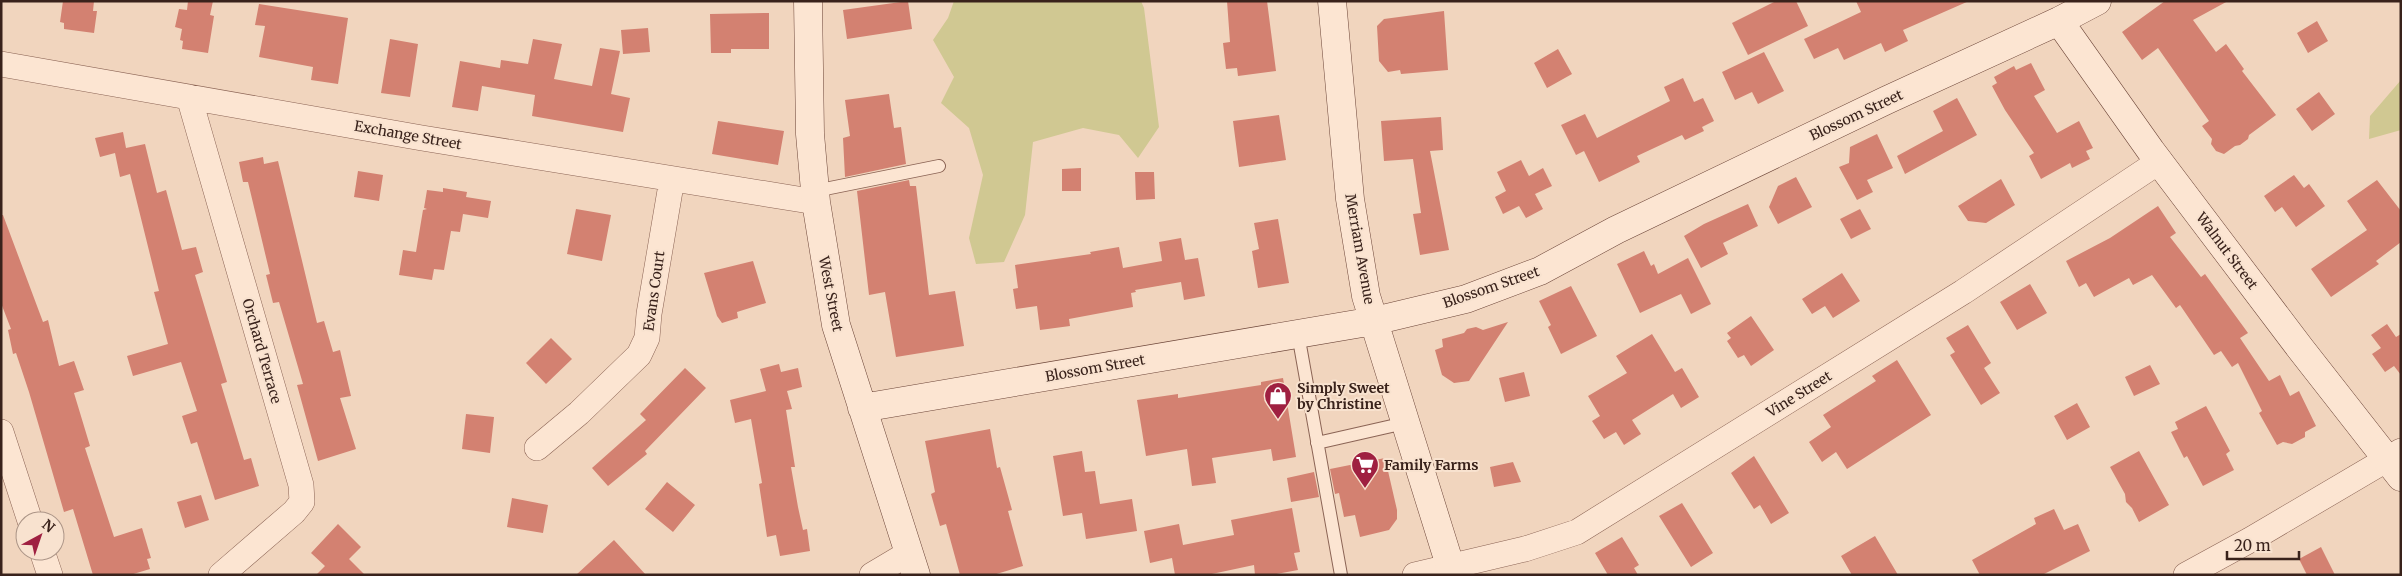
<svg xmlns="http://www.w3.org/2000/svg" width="2402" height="576" viewBox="0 0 2402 576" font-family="Merriweather,serif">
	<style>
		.green { fill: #d0c892 }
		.building { fill: #d38171 }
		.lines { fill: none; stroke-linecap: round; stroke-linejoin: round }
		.lane-casing { stroke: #8b6455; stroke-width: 14 }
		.street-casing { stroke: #8b6455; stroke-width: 26 }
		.secondary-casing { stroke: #6d4639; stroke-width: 29 }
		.lane { stroke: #fce5d2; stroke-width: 12 }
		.street { stroke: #fce5d2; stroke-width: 25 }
		.secondary { stroke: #fce5d2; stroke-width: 28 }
		.labels { text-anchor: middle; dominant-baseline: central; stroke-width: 4; stroke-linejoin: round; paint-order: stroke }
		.street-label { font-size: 14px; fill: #39221b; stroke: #f8e2cf }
		.poi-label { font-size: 14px; font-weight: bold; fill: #39221b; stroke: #f8e2cf; text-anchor: start }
	</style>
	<rect width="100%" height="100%" fill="#f1d5be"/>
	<path class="green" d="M954,1h187l3,7 15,119 -21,31 -19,-23 -36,-7 -50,14 -8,73 -21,47 -28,2 -7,-26 14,-63 -14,-47 -28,-25 13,-26 -21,-37 15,-22z
		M2401,80v50l-32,9 1,-23z"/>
	<path class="building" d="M63,1h31l-1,10h4l-3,22 -30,-4v-6l-4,-1z
		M188,1h25l-3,14 4,1 -6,37 -26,-4 1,-8 -3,-1 2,-11 -7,-2 4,-18 8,1z
		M908,1l4,28 -65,10 -4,-29z
		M1227,1h40l9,70 -38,5 -1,-8 -11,1 -3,-26 7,-1z
		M1776,1h20l12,25 -60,29 -16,-32z
		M1856,1h113l-66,29 5,11 -23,11 -4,-9 -37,17 -6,-12 -24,11 -10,-20 57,-27z
		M2165,1h63l-35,19 23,32 10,-8 18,25 -2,2 34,44 -27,20 -1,4 -8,6 -5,1 -11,8 -8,-3 -5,-7 1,-5 -10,-13 7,-5 -51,-73 -16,12 -20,-28z
		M259,4l89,14 -10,66 -27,-4 2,-13 -54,-10 6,-31 -10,-1z
		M1444,11l4,59 -47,4 -1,-4 -12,2 -9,-11 -2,-35 7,-7z
		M769,13v36h-38v4h-20l-1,-39z
		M2317,21l11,20 -20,12 -11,-20z
		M648,28l2,24 -27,2 -2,-24z
		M390,39l28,5 -8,53 -29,-4z
		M533,39l29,5 -8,35 38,7 8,-38 20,3 -9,43 19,4 -7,34 -91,-16 3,-21 -53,-9 -4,25 -26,-4 8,-46 40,7 1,-8 27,4z
		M1558,49l14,25 -25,14 -13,-25z
		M1764,52l20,39 -26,13 -6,-12 -17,8 -13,-28z
		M2031,63l14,27 -11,6 23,37 22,-12 14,27 -7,3 4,8 -18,9 -2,-5 -29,16 -12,-23 5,-3 -29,-43 -13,-24 5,-3 -3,-6 20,-11 2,4z
		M1683,78l11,24 9,-4 11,23 -12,6 2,4 -19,9 -3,-5 -45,21 3,6 -41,20 -15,-31 -8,4 -15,-30 24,-11 12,24 73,-37 -6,-14z
		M2319,92l16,22 -23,17 -16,-22z
		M889,94l5,34 7,-1 5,37 -61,13 -2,-39 7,-2 -5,-36z
		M1957,98l20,37 -72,39 -8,-18 46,-25 -10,-20z
		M1279,115l7,45 -47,7 -6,-46z
		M1441,117l2,33 -13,1 19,99 -29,5 -7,-41 8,-1 -8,-54 -29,2 -3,-40z
		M718,121l66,10 -6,34 -66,-11z
		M123,132l3,16 19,-4 12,49 9,-3 16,60 14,-3 7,25 -8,3 32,107 -6,2 23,76 7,-2 8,28 -44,14 -18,-58 -6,2 -9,-28 15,-5 -16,-49 -48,14 -6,-20 41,-12 -14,-52 5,-1 -29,-117 -10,3 -5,-24 -15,4 -5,-19z
		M1877,134l16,34 -26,12 6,12 -16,8 -18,-33 10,-4 1,-16z
		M263,157l1,7 14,-3 39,162 7,-2 9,31 7,-2 11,46 -11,2 16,51 -38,12 -21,-76 6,-1 -24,-82 -6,1 -7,-28 4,-1 -22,-92h-5l-4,-20z
		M1521,160l8,16 14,-8 9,18 -17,8 8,15 -17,9 -7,-12 -16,8 -8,-17 11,-6 -9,-19z
		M1081,168v23h-19v-22z
		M358,171l25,4 -4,26 -25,-4z
		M1135,172h19l1,27 -19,1z
		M2294,175l10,13 5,-4 16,22 -29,21 -14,-20 -7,5 -11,-16z
		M1796,177l16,30 -34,17 -9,-17 9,-21z
		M2001,179l14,26 -29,18 -18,-2 -10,-15z
		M909,180l1,6h6l13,109 26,-4 9,55 -68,11 -11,-65 -16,3 -12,-104z
		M2377,180l24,31v31l-25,19 3,3 -48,33 -20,-28 56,-39 -20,-29z
		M443,188l24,4 -1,5 25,4 -3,17 -25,-4 -3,18 -9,-1 -7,39 -10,-1 -2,11 -33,-5 4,-25 13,2 7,-42 4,-1 -3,-1 3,-18 16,2z
		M1748,204l10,22 -35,17 5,11 -27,14 -17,-32 20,-12z
		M2158,206l18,27 -6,4 31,40 4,-3 43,59 -8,5 29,43 11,-6 10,21 9,-5 17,35 -11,6v5l-13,7 -9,-2 -6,3 -18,-32 3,-2 -24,-48 -6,4 -11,-16 -7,4 -34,-50 -4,3 -24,-33 -19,10 -4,-7 -35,19 -8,-14 -7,4 -13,-26 44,-23z
		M576,209l35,6 -9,46 -35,-7z
		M1860,209l11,20 -20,10 -11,-20z
		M1,215h2l40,107 5,-2 11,46 15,-5 10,29 -10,3 16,53 -5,2 29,89 28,-9 9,30 -4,1 3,10 -20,6h-37l-20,-66 -9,3 -35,-120 -13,-39 -3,1 -5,-24 3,-1 -10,-26z
		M1278,219l11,64 -31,5 -6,-37 7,-2 -5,-26z
		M1181,238l4,22 13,-2 7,38 -21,4 -3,-18 -46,8 1,2 -5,1 2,14 -64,12 1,7 -30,4 -3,-24 -21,3 -3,-20 5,-1 -3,-23 76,-11 -1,-2 29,-5 4,21 39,-7 -3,-19z
		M1644,251l7,15 3,-2 4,10 30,-16 23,46 -20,10 -10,-20 -41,19 -23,-49z
		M753,261l13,42 -29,9 1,6 -16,5 -5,-7 -13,-43z
		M1842,273l18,28 -27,17 -8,-12 -13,8 -10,-15z
		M2030,284l17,29 -30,17 -17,-28z
		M1571,286l26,50 -36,18 -13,-27 3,-2 -12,-24z
		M1751,316l23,34 -23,16 -7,-11 -6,3 -11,-17 4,-3 -4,-5z
		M1508,322l-39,59 -15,2 -12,-8 -7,-25 8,-3 -1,-8 22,-6 3,-4 9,-2 7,3z
		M2387,324l9,13 5,-3v41l-7,-9 -9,6 -13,-18 9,-6 -10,-13z
		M1968,325l23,38 -7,5 16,25 -19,12 -31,-50 5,-3 -9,-14z
		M1652,334l23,38 7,-4 17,29 -18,11 -8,-14 -41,26 9,14 -17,11 -8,-13 -12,7 -12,-18 8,-5 -12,-20 39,-23 -11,-17z
		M551,338l21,21 -26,25 -20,-21z
		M1897,360l34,55 -84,54 -11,-17 -14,10 -13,-20 22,-15 -8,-12 53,-34 -4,-5z
		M779,364l2,8 17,-4 4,19 -15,4 5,18 -6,1 9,57h-4l7,40 5,23 4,-1 3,22 -30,5 -4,-21 -9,2 -8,-53 3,-1 -11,-64 -16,4 -5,-23 36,-9 -6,-22z
		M2150,365l10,19 -26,12 -9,-19z
		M685,368l21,20 -61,63 2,3 -39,32 -16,-18 54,-48 -6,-6z
		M1524,372l6,24 -25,6 -6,-24z
		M1283,378l13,79 -23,4 -2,-12 -59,9 4,25 -24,3 -5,-37 -41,7 -9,-56 41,-6v4l83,-13v-3z
		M2077,403l13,24 -23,13 -13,-24z
		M2206,406l24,45 -4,3 8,16 -31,16 -16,-30 -3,2 -13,-26 7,-3 -3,-7z
		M466,414l28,3 -4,36 -28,-4z
		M990,429l7,39 3,-1 12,43 -4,1 15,55 -30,9h-33l-14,-51 -6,2 -9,-32 4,-2 -10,-51z
		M1082,451l3,21 10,-1 5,33 32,-5 5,32 -51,8 -4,-26 -19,3 -10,-60z
		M2139,451l30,54 -30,17 -7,-14 -6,-6 -1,-8 -15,-27z
		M1754,456l35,57 -18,11 -11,-19 -6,4 -23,-36z
		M1385,458l12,52v9l-8,11 -29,7 -5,-22 -11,2 -5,-24 -4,1 -5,-25z
		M1513,462l8,20 -27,5 -4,-20z
		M1314,472l5,25 -28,5 -4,-24z
		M667,482l28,23 -22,27 -28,-23z
		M201,495l8,25 -24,8 -8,-26z
		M512,498l36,7 -5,28 -36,-6z
		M1682,503l31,50 -22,14 -32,-51z
		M1292,508l8,44 -6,1 4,17 -27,5h-16l-1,-10 -47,10h-32l-3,-17 -22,5 -6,-32 35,-7 4,21 51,-10 -3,-15z
		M2054,509l10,21 14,-6 12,27 -48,24h-62l-8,-15 64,-36 -2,-6z
		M338,524l23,23 -12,12 16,16h-49l9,-9 -14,-13z
		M1875,536l23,39h-46l-11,-19z
		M1622,537l17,28 -5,3 4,7h-30l-13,-22z
		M614,540l32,35h-70z
		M2321,547l14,28h-28l-8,-16z"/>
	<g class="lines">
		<defs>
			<path id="lane" d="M815,191l124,-25
				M1298,334l43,241
				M1317,443l88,-20"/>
			<path id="street" d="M1,64l421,74 394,64
				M189,97l112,388 1,17 -8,10 -73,63
				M1,432l29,89
				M537,448l42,-35 60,-58 8,-17 2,-24 23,-135
				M42,551l8,24
				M872,575l37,-22
				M1415,575l110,-26 52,-17 386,-240 197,-131
				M2186,575l64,-35 151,-89"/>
			<path id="secondary" d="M808,1l2,133 6,68 20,123 80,250
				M1332,1l18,198 16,97 87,279
				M2059,21l92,130 149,197 101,129
				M862,408l512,-87 92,-22 74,-28 76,-41 271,-130 172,-79 38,-20"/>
		</defs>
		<use href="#lane" class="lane-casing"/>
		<use href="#street" class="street-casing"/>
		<use href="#secondary" class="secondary-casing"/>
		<use href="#lane" class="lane"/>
		<use href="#street" class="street"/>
		<use href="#secondary" class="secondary"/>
	</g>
	<defs>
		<symbol id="shop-pin" viewBox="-11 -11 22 30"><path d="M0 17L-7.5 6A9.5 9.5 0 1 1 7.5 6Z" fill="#9f2041" stroke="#f8e2cf"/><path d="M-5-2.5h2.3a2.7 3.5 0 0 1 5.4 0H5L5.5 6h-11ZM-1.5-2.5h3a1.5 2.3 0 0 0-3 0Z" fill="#fff"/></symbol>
		<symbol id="supermarket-pin" viewBox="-11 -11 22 30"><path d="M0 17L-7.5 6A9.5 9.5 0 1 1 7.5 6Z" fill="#9f2041" stroke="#f8e2cf"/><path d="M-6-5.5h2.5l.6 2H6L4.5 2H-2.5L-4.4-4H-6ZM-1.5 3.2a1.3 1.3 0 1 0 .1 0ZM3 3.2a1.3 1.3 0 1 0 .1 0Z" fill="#fff"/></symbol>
	</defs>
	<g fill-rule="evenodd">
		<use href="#shop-pin" x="1262" y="380" width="32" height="43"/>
		<use href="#supermarket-pin" x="1349" y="449" width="32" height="43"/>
	</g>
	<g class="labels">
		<g class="street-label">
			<text transform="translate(1856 115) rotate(-25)">Blossom Street</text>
			<text transform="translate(408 135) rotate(10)">Exchange Street</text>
			<text transform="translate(1360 249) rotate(80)">Merriam Avenue</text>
			<text transform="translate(2227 251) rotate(53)">Walnut Street</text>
			<text transform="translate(1491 287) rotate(-19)">Blossom Street</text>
			<text transform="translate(654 291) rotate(-82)">Evans Court</text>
			<text transform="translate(831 294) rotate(79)">West Street</text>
			<text transform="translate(262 351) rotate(74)">Orchard Terrace</text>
			<text transform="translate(1095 368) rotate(-10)">Blossom Street</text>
			<text transform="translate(1799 394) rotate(-32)">Vine Street</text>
		</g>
		<g class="poi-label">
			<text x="1297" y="388">Simply Sweet<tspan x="1297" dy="16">by Christine</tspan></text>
			<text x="1384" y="465">Family Farms</text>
		</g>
	</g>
	<rect width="2402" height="576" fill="none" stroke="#39221b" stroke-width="5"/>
	<g transform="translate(40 536) rotate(40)"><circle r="24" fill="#f8e2cf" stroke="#ac9587"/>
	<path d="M0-4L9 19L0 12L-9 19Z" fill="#9f2041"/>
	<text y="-8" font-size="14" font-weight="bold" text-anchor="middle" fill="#39221b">N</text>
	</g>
	<path d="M2227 551v8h72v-8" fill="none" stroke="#39221b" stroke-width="2.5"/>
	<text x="2234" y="551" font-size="15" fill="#39221b" stroke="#f8e2cf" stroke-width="4" paint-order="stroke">20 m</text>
</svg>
